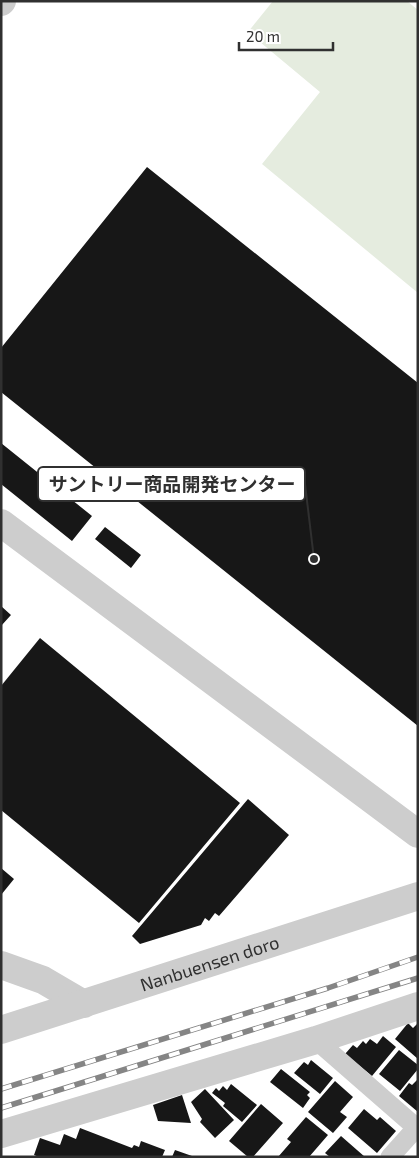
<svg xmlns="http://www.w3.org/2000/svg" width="419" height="1158" viewBox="0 0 419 1158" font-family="'Exo 2','Noto Sans JP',sans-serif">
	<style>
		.green { fill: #e5ecdf }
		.building { fill: #171717 }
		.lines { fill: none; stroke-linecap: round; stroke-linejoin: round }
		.service { stroke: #cdcdcd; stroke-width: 19 }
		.minor { stroke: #cdcdcd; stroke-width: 28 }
		.tertiary { stroke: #cdcdcd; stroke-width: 28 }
		.rail-casing { stroke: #858585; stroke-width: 5.5 }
		.rail { stroke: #fff; stroke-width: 4; stroke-dasharray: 11; stroke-linecap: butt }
		.labels { text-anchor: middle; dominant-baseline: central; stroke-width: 5; stroke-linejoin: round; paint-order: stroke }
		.street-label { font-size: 18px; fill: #303030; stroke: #fff }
		.leader { fill: none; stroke: #303030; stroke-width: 2 }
		.callout-dot { fill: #303030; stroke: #fff; stroke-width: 2 }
		.callout { fill: #fff; stroke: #303030; stroke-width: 2 }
		.callout-label { font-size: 19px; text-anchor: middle; font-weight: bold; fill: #303030 }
	</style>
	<rect width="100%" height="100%" fill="#fff"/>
	<path class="green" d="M273,1h134l11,9v283l-156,-129 58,-72 -72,-60z"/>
	<path class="building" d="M147,167l271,216v343l-417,-334v-44z
		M1,443l91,73 -20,25 -71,-57z
		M105,527l36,28 -10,13 -36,-29z
		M1,606l10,9 -10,11z
		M40,638l200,165 -101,120 -138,-113v-124z
		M248,799l41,36 -70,81 -4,-3 -6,8 -4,-3 -4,7 -61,19 -8,-8z
		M1,868l13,11 -13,16z
		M408,1023l5,5 5,-5v36l-23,-20z
		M383,1036l13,11 -24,29 -27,-22 8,-9 4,3 6,-7 3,3 4,-5 7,5z
		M399,1050l19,15v4l-18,22 -21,-17z
		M311,1060l22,18 -13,16 -26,-21 10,-11 4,3z
		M281,1069l29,23 -3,3 3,3 -7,10 -33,-26z
		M418,1079v33l-19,-16 10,-13 3,2z
		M335,1081l18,16 -13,15 7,5 -14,16 -25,-21z
		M231,1084l26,21 -15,17 -19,-16 2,-3 -13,-10 4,-5 3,3 4,-5 4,4z
		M205,1089l29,31 -19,18 -15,-16 2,-3 -11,-17z
		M182,1095l9,28 -33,-2 -5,-16z
		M261,1104l22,19 -30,34h-5l-19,-16z
		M364,1109l13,11 3,-3 16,14 -19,22 -29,-25z
		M306,1117l22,18 -19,22h-31l13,-15 -4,-3z
		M80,1128l52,20 2,-3 5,2 2,-6 24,9 -3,7h-123l-5,-2 6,-17 20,7 4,-11 12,5z
		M341,1136l24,21h-35l-5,-4z
		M175,1150l17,6v1h-20z"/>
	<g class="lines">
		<path class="service" d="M316,1040l102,89
			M390,1157l26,-29"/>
		<path class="minor" d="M1,2l1,-1
			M1,523l417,311
			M1,965l42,15 41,24
			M1,1134l315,-94 102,-34"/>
		<path class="tertiary" id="s1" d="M1,1030l417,-134"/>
		<defs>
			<path id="rail" d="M1,1089l327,-101 90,-31
				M1,1108l417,-130"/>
		</defs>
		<use href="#rail" class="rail-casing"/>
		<use href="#rail" class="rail"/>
	</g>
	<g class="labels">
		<g class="street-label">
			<text stroke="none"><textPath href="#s1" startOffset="219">Nanbuensen doro</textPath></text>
		</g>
	</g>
	<path class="leader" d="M314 559L305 484"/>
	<circle class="callout-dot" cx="314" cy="559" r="5"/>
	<rect class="callout" x="38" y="467" width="267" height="34" rx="5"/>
	<g class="callout-label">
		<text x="172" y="491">サントリー商品開発センター</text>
	</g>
	<rect width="419" height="1158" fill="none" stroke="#303030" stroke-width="5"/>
	<path d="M239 42v8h94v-8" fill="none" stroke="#303030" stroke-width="2.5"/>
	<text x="246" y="42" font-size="15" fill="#303030" stroke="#ffffff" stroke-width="4" paint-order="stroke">20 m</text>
</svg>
